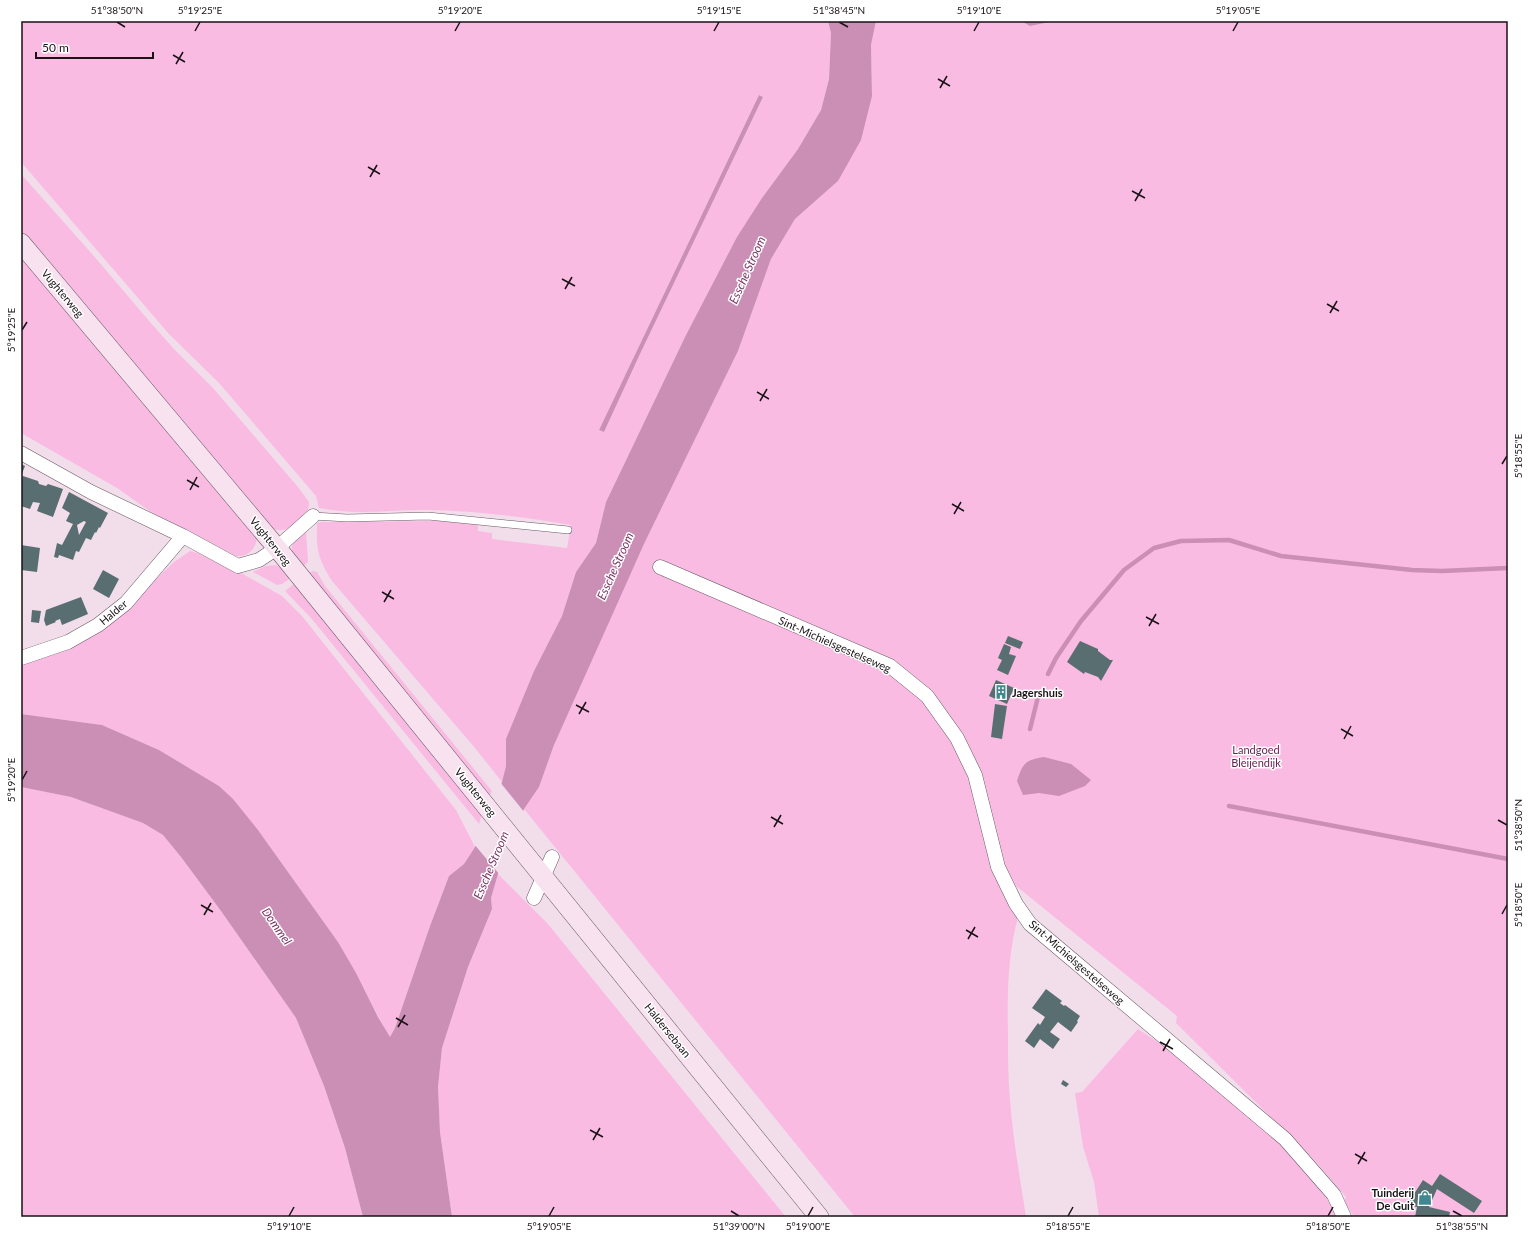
<svg xmlns="http://www.w3.org/2000/svg" width="1529" height="1238" viewBox="0 0 1529 1238" font-family="Lato,sans-serif">
	<style>
		.green { fill: #fabbe2; fill-rule: evenodd }
		.water { fill: #cb8eb4 }
		.pier { fill: #f2deea }
		.lines { fill: none; stroke-linecap: round; stroke-linejoin: round }
		.stream { stroke: #cb8eb4; stroke-width: 4.5 }
		.building { fill: #586e71; fill-rule: evenodd }
		.lane-casing { stroke: #685862; stroke-width: 8 }
		.street-casing { stroke: #685862; stroke-width: 15 }
		.secondary-casing { stroke: #685862; stroke-width: 20 }
		.lane { stroke: #fff; stroke-width: 7 }
		.street { stroke: #fff; stroke-width: 14 }
		.secondary { stroke: #f8e2f0; stroke-width: 19 }
		.ticks { fill: none; stroke: #191216; stroke-width: 1.5 }
		.labels { text-anchor: middle; dominant-baseline: central; stroke-width: 3; stroke-linejoin: round; paint-order: stroke }
		.street-label { font-size: 11px; fill: #191216; stroke: #fff }
		.poi-label { font-size: 11px; font-weight: bold; fill: #191216; stroke: #fff; text-anchor: start }
		.park-label { font-size: 11px; fill: #651d50; stroke: #fff }
		.water-label { font-size: 12px; font-style: italic; fill: #7b3264; stroke: #fff }
		.neatline { fill: none; stroke: #191216; stroke-width: 1.5 }
		.ticks-label { font-size: 10px; text-anchor: middle; fill: #191216 }
	</style>
	<rect width="100%" height="100%" fill="#f2deea"/>
	<path class="green" d="M21,21h807l3,12 -2,46 -8,31 -23,39 -36,49 -77,139 -79,165 -10,41 -20,29 -14,44 -28,55 -27,68 -1,27 -4,16 -27,-34 -143,-167c-14,-23 -16,-31 -15,-58l5,-1 118,-1 38,4v6l14,2v6l75,9 4,-23c-46,-8 -93,-14 -140,-15 -37,-1 -76,6 -112,-2l-3,-12 -97,-113 -50,-49 -148,-172zM759,95l4,2 -123,257 -36,78 -5,-2z
		M876,21h145l9,5 25,-5h453v1196h-154l-10,-16 2,-4 -31,-36 -139,-138 1,-7 -172,-139 15,33c-12,40 -13,81 -12,123 0,22 0,44 2,67 3,39 10,78 16,117h-171l-331,-408 15,-22 15,-42 52,-118 38,-83 94,-193 33,-92 24,-40 43,-38 34,-85 -1,-51z
		M21,174l72,81 57,67 24,27 39,39 85,99 11,15 -1,11c-12,9 -19,21 -35,16l-182,-215 -70,-80z
		M21,254l236,283c-1,12 -9,20 -21,19l-85,-44 -34,-24 -96,-55z
		M306,530l2,32 -5,5c-15,-19 -16,-21 3,-37z
		M190,551l10,3 33,17 8,2 41,23 20,20 154,194 19,37 -11,17 -15,12 -19,50 -35,102 -5,10 -52,-96 -80,-112 -39,-44 -60,-36 -57,-25 -81,-11v-51l105,-55 48,-46z
		M275,565l9,4 7,9 -9,6 -5,1 -24,-13 13,-6z
		M313,571l4,1 8,14 167,205 -3,6 -180,-224z
		M295,583l187,232 -3,9 -168,-206 -26,-27z
		M21,787l50,10 72,26 20,12 18,22 40,54 75,107 28,68 21,62 18,69h-342z
		M498,874l50,50 238,293h-334l-12,-85 -2,-45 4,-39 26,-81 24,-58 -1,-11z
		M1138,1029l71,47 28,22 62,64 37,49 3,6h-240l-5,-35 -11,-35 -8,-54 7,-1z"/>
	<path class="water" d="M828,21h48l-5,24 1,51 -11,44 -23,41 -43,38 -24,40 -33,92 -94,193 -90,201 -15,42 -15,22 -26,65 -7,24 1,11 -24,58 -26,81 -4,39 2,45 12,85h-89l-18,-69 -21,-62 -28,-68 -75,-107 -40,-54 -18,-22 -20,-12 -72,-26 -50,-10v-73l81,11 57,25 60,36 14,13 25,31 80,112 18,31 22,44 12,20 5,-9 35,-102 19,-50 15,-12 11,-17 27,-65 4,-16v-27l28,-68 28,-55 14,-44 20,-29 10,-41 79,-165 52,-100 25,-39 36,-49 23,-39 8,-31 2,-46z
		M1021,21h34l-25,5z
		M759,95l4,2 -123,257 -36,78 -5,-2z
		M1044,757l27,7 20,16 -6,6 -26,10 -20,-3 -16,2 -6,-14c6,-18 8,-21 27,-24z"/>
	<path class="pier" d="M500,782l25,31 -25,62 -26,-31z"/>
	<g class="lines">
		<path class="stream" d="M1048,674l8,-16 25,-37 43,-51 30,-22 27,-7 48,-1 52,16 131,14 30,1 66,-3
			M1030,729l9,-36
			M1229,806l279,53"/>
	</g>
	<path class="building" d="M21,464l4,2 -4,10z
		M23,476l15,5 1,3 7,2 2,-2 15,5 -10,28 -16,-6 3,-8 -7,-1 -3,7 -9,-3v-25z
		M69,492l39,21 -8,15 -1,-1 -3,6 -1,-1 -4,8 -5,-2 -7,14 -3,-1 -3,9 -14,-5 -1,3 -4,-1 3,-14 5,2 11,-21 -7,-3 4,-8 -8,-5zM84,521l2,1 -7,13 -2,-10z
		M21,545l19,3 -3,24 -16,-2z
		M103,570l16,9 -10,19 -16,-9z
		M81,597l7,17 -26,11 -2,-6 -5,2 1,1 -10,4 -2,-6 2,-10z
		M32,610l9,1 -2,12 -8,-1z
		M1008,636l15,6 -3,7 -15,-6z
		M1080,641l18,8v2l12,9h3l-12,21 -3,-4 -13,-5 -1,2 -17,-12z
		M1004,644l7,3 -2,7 7,2 -8,19 -11,-5 5,-10 -4,-2z
		M996,680l18,8 -7,16 -18,-8z
		M995,704l12,2 -5,33 -11,-2z
		M1046,989l16,12 -2,2 4,3 1,-1 15,11 -3,5 1,1 -7,10 -13,-10 -8,10 10,7 -7,10 -13,-10 -6,9 -9,-7 13,-18 2,2 5,-8 -13,-9z
		M1063,1080l6,4 -3,3 -5,-3z
		M1440,1174l42,27 -8,12 -37,-24 -8,18 21,5 -1,5h-34l2,-10 -10,-2 16,-25 9,6z"/>
	<g class="lines">
		<defs>
			<path id="lane" d="M313,516l34,2 81,-2 140,14"/>
			<path id="street" d="M21,453l70,39 92,44 55,30 21,-6 18,-12 36,-32
				M660,567l230,99 37,30 30,42 18,37 23,92 18,37 14,20 255,215 49,56 10,22
				M21,658l47,-16 30,-17 28,-22 57,-67
				M534,898l18,-41"/>
			<path id="secondary" d="M21,243l256,305 542,669"/>
		</defs>
		<use href="#lane" class="lane-casing"/>
		<use href="#street" class="street-casing"/>
		<use href="#secondary" class="secondary-casing"/>
		<use href="#lane" class="lane"/>
		<use href="#street" class="street"/>
		<use href="#secondary" class="secondary"/>
	</g>
	<path class="ticks" d="M117,22l8,5M839,22l9,5M195,31l5,-9M455,31l5,-9M714,31l5,-9M974,31l5,-9M1233,31l5,-9M173,55l12,7M176,64l7,-12M938,79l12,7M940,88l7,-12M368,167l12,7M370,177l7,-12M1132,191l13,7M1135,201l7,-12M562,279l13,7M565,289l7,-12M1327,304l12,7M1330,313l7,-12M22,330l5,-8M757,392l12,7M760,401l7,-12M1502,464l5,-8M187,480l12,7M190,490l7,-13M952,504l12,7M954,514l7,-12M382,592l12,7M384,602l7,-12M1146,617l13,7M1149,626l7,-12M576,705l13,7M579,714l7,-12M1341,729l12,7M1344,739l7,-13M22,780l5,-9M771,817l12,7M1498,820l9,5M774,827l7,-12M201,905l12,7M1502,914l5,-9M204,915l7,-12M966,930l12,7M968,939l7,-12M396,1018l12,7M398,1027l7,-12M1160,1042l13,7M1163,1051l7,-12M590,1130l13,7M593,1140l7,-12M1355,1154l12,7M1358,1164l7,-12M731,1211l8,5M1453,1211l9,5M289,1216l5,-9M549,1216l5,-9M808,1216l5,-9M1068,1216l5,-9M1328,1216l5,-9"/>
	<defs>
		<symbol id="building-bare" viewBox="-9 -9 18 18"><path d="M-4-6H4V6H1V3H-1V6H-4ZM-2.5-4.3h1.7v1.8h-1.7ZM.8-4.3h1.7v1.8H.8ZM-2.5-1h1.7V.8h-1.7ZM.8-1h1.7V.8H.8Z" fill="#408791" stroke="#fff" stroke-width="2.5" paint-order="stroke"/></symbol>
		<symbol id="shop-bare" viewBox="-9 -9 18 18"><path d="M-5-2.5h2.3a2.7 3.5 0 0 1 5.4 0H5L5.5 6h-11ZM-1.5-2.5h3a1.5 2.3 0 0 0-3 0Z" fill="#408791" stroke="#fff" stroke-width="2.5" paint-order="stroke"/></symbol>
	</defs>
	<g fill-rule="evenodd">
		<use href="#building-bare" x="991" y="682" width="20" height="20"/>
		<use href="#shop-bare" x="1415" y="1188" width="20" height="20"/>
	</g>
	<g class="labels">
		<g class="street-label">
			<text transform="translate(63 293) rotate(50)">Vughterweg</text>
			<text transform="translate(271 541) rotate(51)">Vughterweg</text>
			<text transform="translate(113 612) rotate(-40)">Halder</text>
			<text transform="translate(835 644) rotate(24)">Sint-Michielsgestelseweg</text>
			<text transform="translate(476 792) rotate(51)">Vughterweg</text>
			<text transform="translate(1077 962) rotate(41)">Sint-Michielsgestelseweg</text>
			<text transform="translate(668 1030) rotate(51)">Haldersebaan</text>
		</g>
		<g class="poi-label">
			<text x="1012" y="692">Jagershuis</text>
			<text x="1414" y="1192" text-anchor="end">Tuinderij<tspan x="1414" dy="13">De Guit</tspan></text>
		</g>
		<g class="park-label">
			<text x="1256" y="749">Landgoed<tspan x="1256" dy="13">Bleijendijk</tspan></text>
		</g>
		<g class="water-label">
			<text transform="translate(747 270) rotate(-66)">Essche Stroom</text>
			<text transform="translate(615 566) rotate(-66)">Essche Stroom</text>
			<text transform="translate(491 865) rotate(-67)">Essche Stroom</text>
			<text transform="translate(277 926) rotate(55)">Dommel</text>
		</g>
	</g>
	<rect width="1529" height="1238" fill="none" stroke="#ffffff" stroke-width="44"/>
	<path d="M36 52v6h117v-6" fill="none" stroke="#191216" stroke-width="2"/>
	<text x="42" y="52" font-size="12" fill="#191216" stroke="#ffffff" stroke-width="3" paint-order="stroke">50 m</text>
	<rect x="22" y="22" width="1485" height="1194" class="neatline"/>
	<g class="ticks-label">
		<text x="117" y="14">51°38'50"N</text>
		<text x="200" y="14">5°19'25"E</text>
		<text x="460" y="14">5°19'20"E</text>
		<text x="719" y="14">5°19'15"E</text>
		<text x="839" y="14">51°38'45"N</text>
		<text x="979" y="14">5°19'10"E</text>
		<text x="1238" y="14">5°19'05"E</text>
		<text transform="translate(11 330) rotate(-90)" y="4">5°19'25"E</text>
		<text transform="translate(1518 456) rotate(-90)" y="4">5°18'55"E</text>
		<text transform="translate(11 780) rotate(-90)" y="4">5°19'20"E</text>
		<text transform="translate(1518 825) rotate(-90)" y="4">51°38'50"N</text>
		<text transform="translate(1518 905) rotate(-90)" y="4">5°18'50"E</text>
		<text x="289" y="1230">5°19'10"E</text>
		<text x="549" y="1230">5°19'05"E</text>
		<text x="739" y="1230">51°39'00"N</text>
		<text x="808" y="1230">5°19'00"E</text>
		<text x="1068" y="1230">5°18'55"E</text>
		<text x="1328" y="1230">5°18'50"E</text>
		<text x="1462" y="1230">51°38'55"N</text>
	</g>
</svg>
